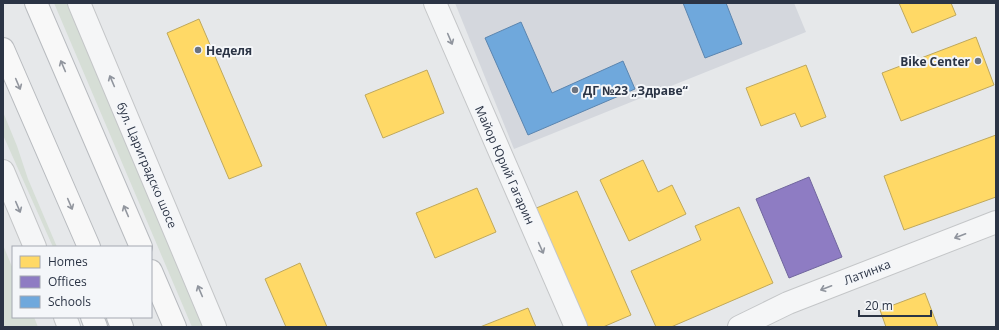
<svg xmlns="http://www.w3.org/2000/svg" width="999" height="330" viewBox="0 0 999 330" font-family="'Open Sans',sans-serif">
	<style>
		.built { fill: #d4d7dd }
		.green { fill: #d6ded6 }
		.homes { fill: #ffd966; stroke: #bfa85c }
		.offices { fill: #8e7cc3; stroke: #70669d }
		.schools { fill: #6fa8dc; stroke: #5b85af }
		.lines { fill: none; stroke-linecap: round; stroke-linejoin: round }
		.minor-casing { stroke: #c4c6c8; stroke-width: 24 }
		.trunk-casing { stroke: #b8bbbf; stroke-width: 24 }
		.minor { stroke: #f5f6f7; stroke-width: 22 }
		.trunk { stroke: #f8f8f8; stroke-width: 22 }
		.oneway { stroke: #90959e }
		.oneway2 { stroke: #92969e }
		.poi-dot { fill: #6c737f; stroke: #f4f6f9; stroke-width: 1.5 }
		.labels { text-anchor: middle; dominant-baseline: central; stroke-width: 4; stroke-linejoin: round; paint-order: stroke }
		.poi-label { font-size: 12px; font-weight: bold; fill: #2b3445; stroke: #f4f6f9; text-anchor: start }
		.street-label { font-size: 12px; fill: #2b3445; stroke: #f4f6f9 }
	</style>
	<rect width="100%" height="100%" fill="#e6e8ea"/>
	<path class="built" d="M455,3h339l12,29 -292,117z"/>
	<path class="green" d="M54,3h14l138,324h-14z
		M3,112l14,34 11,33 29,68h-4l-50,-112z
		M3,245l10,24v48h21l4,10h-35z"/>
	<path class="homes" d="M899,3h52l5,12 -44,18z
		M199,19l63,147 -33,13 -62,-146z
		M976,37l18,48 -93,36 -19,-48z
		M806,65l20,52 -25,10 -6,-14 -34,13 -15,-38z
		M427,70l17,43 -61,25 -18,-43z
		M996,135v62l-92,33 -20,-54z
		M643,160l15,32 14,-7 14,29 -57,27 -29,-61z
		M477,188l19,44 -61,26 -19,-45z
		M577,191l54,124 -28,12h-19l-50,-118z
		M739,207l34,76 -102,44h-15l-25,-56 70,-31 -6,-14z
		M300,263l27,64h-41l-21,-48z
		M925,293l13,34h-52l-6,-17z
		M528,308l8,19h-56z"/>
	<path class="offices" d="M809,177l33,80 -53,21 -33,-79z"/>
	<path class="schools" d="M683,3h43l16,41 -37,14z
		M521,22l31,71 71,-32 12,28 -107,46 -43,-97z"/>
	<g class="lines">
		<defs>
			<path id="minor" d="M79,3l136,324
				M435,3l141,324
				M3,171l32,76
				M65,317l4,10
				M739,327l49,-24 208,-81"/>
			<path id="trunk" d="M36,3l105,244
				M3,49l86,198
				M151,271l24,56
				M92,317l4,10
				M118,317l4,10"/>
		</defs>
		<use href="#minor" class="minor-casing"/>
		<use href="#trunk" class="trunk-casing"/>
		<use href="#minor" class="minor"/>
		<use href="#trunk" class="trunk"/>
	</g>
	<defs><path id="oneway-shaft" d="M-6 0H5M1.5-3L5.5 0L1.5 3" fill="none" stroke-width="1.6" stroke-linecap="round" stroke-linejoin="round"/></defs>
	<g class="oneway">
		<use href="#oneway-shaft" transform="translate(450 39) rotate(67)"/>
		<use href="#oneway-shaft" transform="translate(112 81) rotate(-113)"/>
		<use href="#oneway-shaft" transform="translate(18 207) rotate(67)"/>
		<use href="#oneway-shaft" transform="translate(960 236) rotate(159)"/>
		<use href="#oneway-shaft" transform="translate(541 248) rotate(66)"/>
		<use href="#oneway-shaft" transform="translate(826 288) rotate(159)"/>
		<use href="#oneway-shaft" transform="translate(200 291) rotate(-113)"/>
	</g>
	<g class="oneway2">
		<use href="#oneway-shaft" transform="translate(63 66) rotate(-113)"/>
		<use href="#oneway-shaft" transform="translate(18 84) rotate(67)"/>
		<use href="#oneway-shaft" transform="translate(70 204) rotate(67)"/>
		<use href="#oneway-shaft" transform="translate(126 211) rotate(-113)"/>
	</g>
	<g class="poi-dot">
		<circle cx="198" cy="50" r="4"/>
		<circle cx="978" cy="61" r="4"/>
		<circle cx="575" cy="90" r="4"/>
	</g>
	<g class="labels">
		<g class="poi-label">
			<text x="206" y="50">Неделя</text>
			<text x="970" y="61" text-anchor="end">Bike Center</text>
			<text x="583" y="90">ДГ №23 „Здраве“</text>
		</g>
		<g class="street-label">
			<text transform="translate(147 165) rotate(67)">бул. Цариградско шосе</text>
			<text transform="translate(505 165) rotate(66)">Майор Юрий Гагарин</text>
			<text transform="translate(867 272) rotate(-21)">Латинка</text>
		</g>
	</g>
	<rect width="999" height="330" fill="none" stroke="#2b3445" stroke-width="8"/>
	<rect x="12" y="246" width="140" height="72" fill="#f4f6f9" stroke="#a4a8b1"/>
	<rect x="20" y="256" width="20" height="12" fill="#ffd966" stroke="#a4a8b1"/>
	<text x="48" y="266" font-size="12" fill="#2b3445">Homes</text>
	<rect x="20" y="276" width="20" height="12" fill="#8e7cc3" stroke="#a4a8b1"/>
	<text x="48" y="286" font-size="12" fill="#2b3445">Offices</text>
	<rect x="20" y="296" width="20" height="12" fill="#6fa8dc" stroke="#a4a8b1"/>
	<text x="48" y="306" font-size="12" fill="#2b3445">Schools</text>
	<path d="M859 310v6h72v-6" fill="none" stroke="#2b3445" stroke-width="2"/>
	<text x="865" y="310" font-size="12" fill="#2b3445" stroke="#f4f6f9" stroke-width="3" paint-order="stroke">20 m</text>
</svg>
